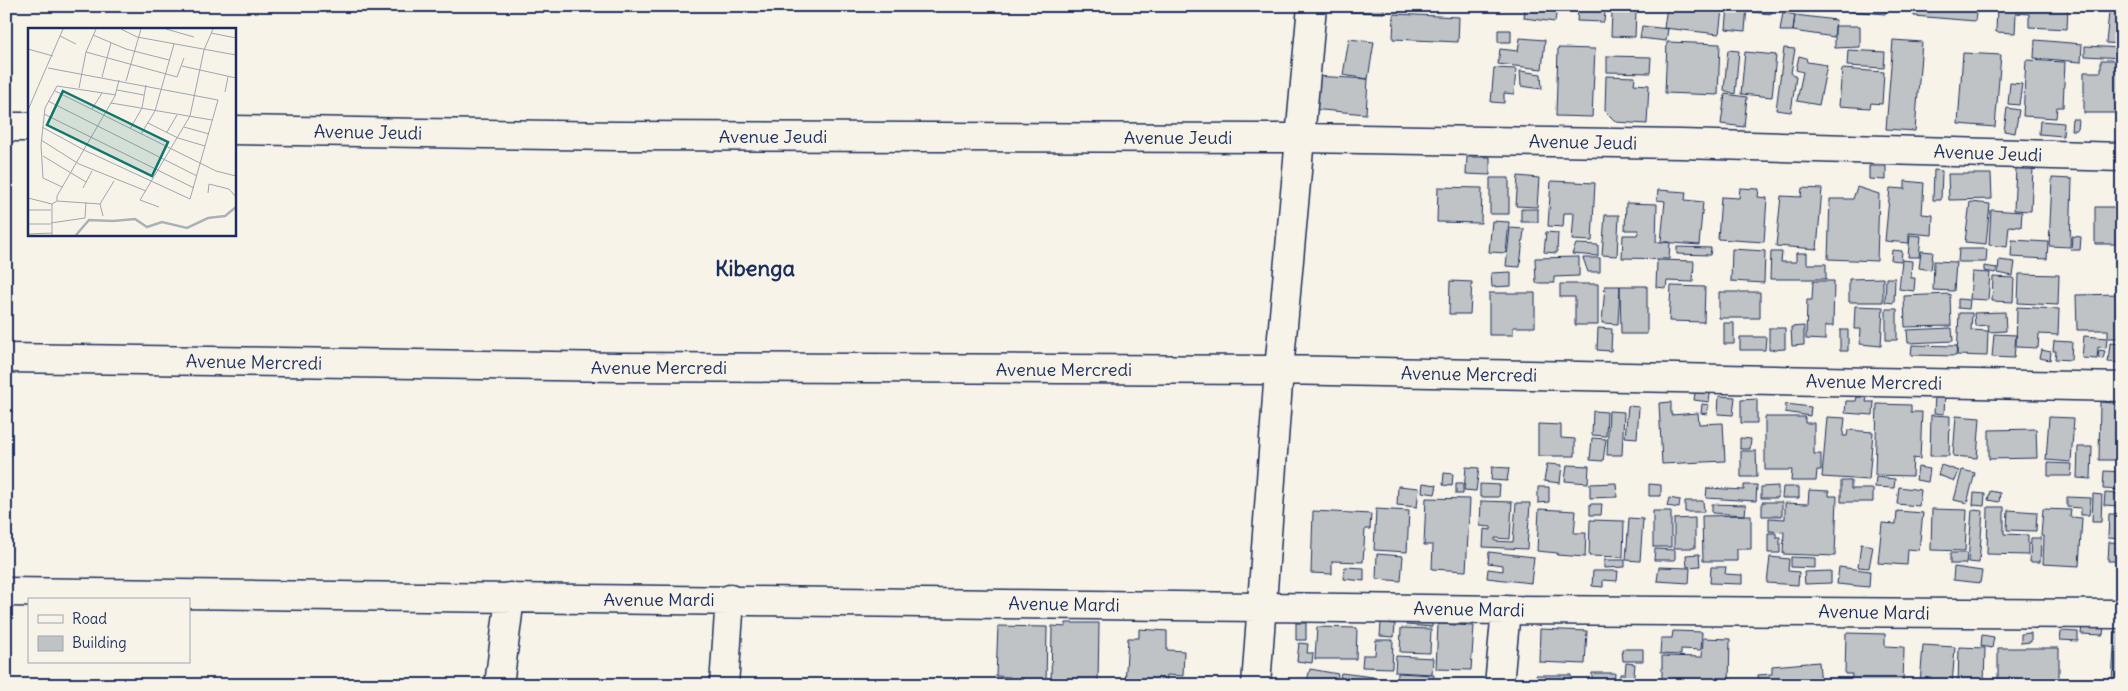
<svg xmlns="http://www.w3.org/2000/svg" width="2128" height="691" viewBox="0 0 2128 691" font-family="Delius,sans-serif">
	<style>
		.building { fill: #c0c3c5; stroke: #1b2f5e }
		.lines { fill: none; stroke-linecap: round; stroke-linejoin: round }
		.minor-casing { stroke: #1b2f5e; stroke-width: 31 }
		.minor { stroke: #f7f3e8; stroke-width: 28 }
		.labels { text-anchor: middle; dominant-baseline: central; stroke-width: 4.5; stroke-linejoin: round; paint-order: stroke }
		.street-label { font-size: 18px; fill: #1b2f5e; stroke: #f7f3e8 }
		.district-label { font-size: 22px; font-weight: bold; fill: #1b2f5e; stroke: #f7f3e8 }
		.inset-river { fill: none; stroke: #acb0b9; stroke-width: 2.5 }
		.inset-road { fill: none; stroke: #9fa5b1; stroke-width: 1 }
		.view { fill: #0f766e; fill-opacity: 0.15; stroke: #0f766e; stroke-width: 2.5 }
		.inset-edge { fill: none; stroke: #1b2f5e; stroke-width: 2.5 }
	</style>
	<rect width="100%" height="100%" fill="#f7f3e8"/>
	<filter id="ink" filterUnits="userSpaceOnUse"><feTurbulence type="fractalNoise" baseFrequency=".02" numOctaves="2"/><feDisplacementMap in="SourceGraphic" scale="10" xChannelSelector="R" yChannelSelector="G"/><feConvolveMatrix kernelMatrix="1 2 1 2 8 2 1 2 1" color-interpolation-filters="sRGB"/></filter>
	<g filter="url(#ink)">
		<path class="building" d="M1327,6h20v3l-21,-1z
			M1350,6h34v7l-34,-1z
			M1549,6h8l-2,16 -31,-4 1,-11 24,3z
			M1667,6h46v3l9,1 -3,24 -55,-6z
			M1728,6h19l-2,25 -19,-2z
			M1753,6h19l-1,8 -19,-2z
			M1783,6h52l-1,6z
			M1851,6h35l-1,8 -34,-3z
			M1915,6h62l-2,15 -61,-5z
			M1997,6h71l-1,23 -38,-2v-13l-13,-1 -1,20 -19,-1z
			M2100,6h22v38l-16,-1 3,-31 -9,-1z
			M1578,10l27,2 -1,10 -27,-1z
			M1612,11l24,1 -1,25 -24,-1z
			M1783,12l12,3 -2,16h-13z
			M1394,14l65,3 -1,25 -65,-3z
			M1795,15l41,5 -2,17 -41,-6z
			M1642,26l26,3 -2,12 -26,-3z
			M1835,26h25v21l-25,1z
			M1498,30h13v12h-13z
			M1520,38l25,2 -3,29 -44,-5 2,-15 18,2z
			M1349,39l25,3 -6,37 -25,-4z
			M1893,40l29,2 -7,89 -29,-2z
			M2035,40l47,4 -1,18 -47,-4z
			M1667,42l53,2 -2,51 -53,-2z
			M2085,46l37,2v10l-37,-2z
			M1558,48l37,1 -3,68 -36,-1z
			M1784,48l11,1 -4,24 5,4 -5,35 -15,-2z
			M1728,50l11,1 -4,43 -11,-4z
			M1848,50l37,2 -1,16 -37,-2z
			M1745,52l31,3 -4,42 -31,-3z
			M1963,53l38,2 -6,72 -37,-3z
			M1607,56l44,1 -1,16 -43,-1z
			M1799,56l7,2 1,4 20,3 -8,40 -22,-4 6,-29 -7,-2z
			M2026,60l39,2 -2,45h-6l-1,11 -33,-2z
			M2101,60h18v12h3v41h-38v-41h17z
			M1494,68l22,1 -2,25 -10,-1v10l-13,-1z
			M1842,69l42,3 -2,32 -11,-1 -1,5 -31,-2z
			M1520,71l21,3 1,15 -21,-3z
			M1314,76l54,3 -2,35 -55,-5z
			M1606,76l29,1 -1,7 15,1 -2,39 -31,-2 -11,-11z
			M2010,83l12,1 -3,21 -11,-1z
			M1725,94l22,3 -3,30 -23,-3z
			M2007,108l12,2 -4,23 -11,-2z
			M2116,115h6v11h-7z
			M2072,119h6l-1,11h-6z
			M2040,121l24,2 -1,13 -24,-2z
			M1467,157h23v18l-24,-1z
			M1869,166h17v14l-17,-1z
			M2016,168h17l-2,43 -17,-1z
			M1934,170l8,1 -1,29h-8z
			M1948,174h43l1,25 -43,1z
			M1518,176l21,2 -2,29 -21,-1z
			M1490,178h19v36h-19z
			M2052,178l20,1 -2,68 -21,-1z
			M1551,181l44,2 -3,58 -20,-1 2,-27h-10l-1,14 -15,-1z
			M1905,181l19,2 -2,31 11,1 -1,20 -23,-2v10l-24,-2 5,-53 15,1z
			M1438,187l44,1 -1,35 -44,-1z
			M1857,187l22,7 -2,67 -49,-2 2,-60h23z
			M1740,188l19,1 -1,8 9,1 -3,44 -46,-3 3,-42 18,1z
			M1802,188l20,1 -5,60 -41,-3 5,-50 20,1z
			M1658,190l28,2 -1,8 18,2 -4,43 -38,-3 4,-41 -8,-1z
			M1970,202l20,2 -4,40 -21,-2z
			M1626,203l31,1 -1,38h14l-1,17 -47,-1 1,-23h14l2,-5h-14z
			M2095,207h27v44h-3v-7h-24z
			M1521,209h17v13h-17z
			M1991,210l31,2 -1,15 -12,-1 -2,21 -18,-2z
			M1605,215h14l-2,41 -15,-1z
			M1492,221l17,1 -3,31 -17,-1z
			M1510,228l14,1 -4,38 -14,-1z
			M1546,232l12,1 -1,20 -13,-1z
			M1910,235l11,1 -2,21h-11z
			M2072,236l9,1 -1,13h-9z
			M2012,240l36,2 -1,17 -36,-2z
			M1576,244l22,1v11l-26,-2z
			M1677,247l34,1 -1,7 -33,-1z
			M1732,249l33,2 -1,32 -33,-2z
			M1959,249h28l-1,13h-28z
			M1892,250l10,1 -1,10 -10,-1z
			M1921,251l12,1 -2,18 -12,-2z
			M1771,252h11l-1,10h15v-9h11v11h19v15h-56z
			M1579,257v19l-25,1v6h-18l-1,-25z
			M1583,258h17v14h-12z
			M1657,260l37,1 -1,21 -26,-1 -1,7 -10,-1z
			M1902,260l10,1 -1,17h4l-1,13 -15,-2z
			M1999,260l16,2 -2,14 -15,-3z
			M1934,261l22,1 -2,29 -21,-1z
			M1984,266l13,2 -1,5 -12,-2z
			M1511,272v14l-19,1 -1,-14z
			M1972,272l18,1 -2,27 -18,-1z
			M2019,274l40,1 -1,30 -40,-2z
			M1993,277l21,1 -1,24 -21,-1z
			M1883,278v24h-34v-23z
			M1886,278h9l-1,25 -9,-1z
			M1450,281l22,1 -2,32h-21z
			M1813,281h21l-1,45h-8v14l-19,-1 1,-39h5z
			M1560,284h38v41h-23v-28h-15z
			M1605,286h15l-2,38 -16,-1z
			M1620,286h27v48h-26z
			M1671,286l34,1 -1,35 -35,-1z
			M1719,292h41v26h-41z
			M1489,293h46v34h-22v8h-24z
			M1950,294l1,32 -46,1 -1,-31z
			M2121,294l1,44h-14v-8h-31l-1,-35z
			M1958,299l12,1 -1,9 -11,-1z
			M1855,306l28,1 -2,39 -21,-2 1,-15h-7z
			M2017,307l42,2 -1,26 -19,-1 -1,14 -22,-1z
			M1886,309h11v31h-11z
			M2005,312l1,19 -17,1 -1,-7 -13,1 -1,-13z
			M1959,313h13l-1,17 17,1 -1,25 -30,-1z
			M1724,323h10v21h-10z
			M1804,326v19l-12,1 -1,-19z
			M1598,328l14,1 -1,22 -14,-1z
			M1769,328h16v21l-16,1z
			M1952,328l1,13 -45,2 -1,-13z
			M1840,330h8v21h-8z
			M1994,334l22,1 -2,23 -22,-1z
			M2084,336l23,2 -1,10 -8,-1 -1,12 -15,-1z
			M1740,337h26l-1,13h-25z
			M2054,341l18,1 -1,18 -16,-1 1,-8h-3z
			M2110,343l12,1v19l-14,-1z
			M1912,345l45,1 -1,10 -45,-1z
			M2041,350l10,2 -1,8 -11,-2z
			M2099,350l6,1 -2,8 -5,-1z
			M1696,386l15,1 -2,15 -15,-2z
			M1935,394l10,1 -1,19 -10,-1z
			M1719,396l16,1 -2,18 -15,-1z
			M1857,397h10l-1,5h8l-1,13 -28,-2 1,-12h10z
			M1757,399v24h-16v-23z
			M2114,399h8v61h-23l1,-58 14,1z
			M1671,402v13l27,-2 1,11 24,-1 2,38 -63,3 -3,-61z
			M1702,404l7,1 -2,9 -6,-1z
			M1786,404l25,3 -1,9 -25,-4z
			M1877,404l34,1v7h11l-2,47 -7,-1 -1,18 -37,-1z
			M1628,406l11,1 -2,31 -12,-1z
			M1593,411l14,1 -1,24 -14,-1z
			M1609,411l15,1 -2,43h-15z
			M1931,415l19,1 -1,40h-19z
			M1956,416l24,2 -3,40 -24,-2z
			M1765,417h40v6h9v31h7v16h-4l-1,11h-25l1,-11h-27z
			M1827,417l18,1 -2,18h4l1,-6 25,2 -4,48 -47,-3z
			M2049,417l25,1 -3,44 -25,-2z
			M1538,424l23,1v13l14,1v17h-37z
			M2036,429l1,29 -48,1v-29z
			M1592,438l14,1 -3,22 -13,-1z
			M1740,438l11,1 -1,10h-10z
			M2078,447h14l-1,32 -14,-1z
			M1741,451h15l1,26h-16z
			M2048,463l24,1 -1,12h-23z
			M1547,464l15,1 -2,18 -16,-2z
			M1567,465l22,1 -1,17 -23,-2z
			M1941,465l18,6 -4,10 -17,-6z
			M1466,467l13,1 -3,23 -12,-1z
			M1492,467l17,1 -2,13 -16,-1z
			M1918,467l12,2 -2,13 -12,-2z
			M1962,470l13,3 -8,30 -13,-3z
			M2104,471l18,1v18l-19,-1z
			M1444,473l9,1 -1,12 -9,-1z
			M1876,477l19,2 -1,9 -19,-1z
			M1841,481h10v8h22v13h-32z
			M1423,483l14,2 -2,9 -13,-2z
			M1456,483h7v11h-7z
			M1616,483l1,14 -27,1v-14z
			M1480,484l20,1 -1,12h-19z
			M1649,484l12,1v11h-12z
			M1744,485h13l-1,16 -50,-3 1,-10 37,2z
			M1398,486l21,2 -2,19 -20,-2z
			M1778,486v12h-17v-11z
			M1538,487h11v15l-11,1z
			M1783,487h16v11h-17z
			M1899,487l22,3 -2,16 -22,-2z
			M1809,490l20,1v5h8l-2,60 -52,-2 1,-22 -15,-1v-13l16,1v-16l23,1z
			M1990,491l10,2 -1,9 -11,-2z
			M1974,493l11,1 -1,12 -11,-1z
			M2105,493l14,1v12l-15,-1z
			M2093,494l9,1 -1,27h-9z
			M2067,497l24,1 -2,17h-8v-7l-14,-1z
			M1426,498l44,1 -4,72 -34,-2 1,-24h-9z
			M1669,498l11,2 -1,8 -12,-2z
			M1481,501l31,1 -2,37 -15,-1v3l18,1 3,-39h14l-3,46 -44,-2 1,-18 7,1v-3l-11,-1z
			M1685,501h18l1,11h-19z
			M1762,502h20v14h-20z
			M1590,504h12l-1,11h-11z
			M1712,504l34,1 -1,10 -33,-2z
			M1988,507h16v27l24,1v20l-41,-1z
			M1376,509l33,2 -2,41 -33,-2z
			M1539,509l37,2 -2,22h12l-1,24 -28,-2 1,-2 -21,-2z
			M1932,509l35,1 -2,41 -34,-1z
			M2043,509l28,1 -1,7 12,1 -3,48 -36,-2 1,-28h-3z
			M1972,510l11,1 -4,52 -11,-1z
			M2008,510l29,2 -1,19 -29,-1z
			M1313,511l58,3 -1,15h-5l-2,33 -31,-1v13l-21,-1z
			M1653,511h18v36h-18z
			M1897,511l26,2 -4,37 -11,-1 -1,16 -29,-2 4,-40 14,1z
			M2109,514h13v25l-14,-1z
			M1751,515v34h-14v12h-34l-1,-45z
			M1629,518l14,1 -3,42 -14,-1z
			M1695,518v30h-21v-29z
			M1590,520l34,1 -1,36 -34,-1z
			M1768,533h8v4h4v16h-12z
			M2031,538h10l-1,24h-10z
			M2109,542l13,1v18h-14z
			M1861,544l12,2 -4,22 -11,-1z
			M1655,549l20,1v10h-21z
			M1489,552l45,5 -3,26 -44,-5 1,-9 15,2v-6l-15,-2z
			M1950,553h17l-1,11h-16z
			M1377,554l26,2 -2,25 -25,-2z
			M1699,554l1,12 -13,1 -1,-12z
			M1770,557l19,2 -1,12 11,1 -1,13 -31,-2z
			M1791,557l24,1v10l-24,-1z
			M1604,560h21v7l-21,1z
			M1345,567l19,1v13l-20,-2z
			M1659,567l31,1 -1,15 -32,-2z
			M1711,567h15l-1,7 17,1v9l-32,-1z
			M1839,567l31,4 -1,16 -32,-3z
			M1954,567l28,4 -2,12 -27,-3z
			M1593,571h25l-1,10 -14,-1v7l-11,-1z
			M1831,571v12l-26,1 -1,-12z
			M1407,613l25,1v13l-26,-2z
			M1066,623h33l-1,62h-47l1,-59 14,1z
			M1296,623h10v17h-10z
			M1381,623l14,1 -1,13 -14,-1z
			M1438,624l36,2 -3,44 -35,-1z
			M2082,625l22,1 -1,9 -22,-1z
			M998,626l49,1 -1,58h-36v-8l-14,-1z
			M1317,627l40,1 -1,31h-41z
			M1401,628l30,1 -1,24 -30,-1z
			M1139,629l28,2v19l17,1 -1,25 -16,-1 -1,10h-41l3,-47h11z
			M1540,629l47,2 -2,33 -46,-2z
			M1673,631l29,1 -1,18 -20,-1v6l-21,-1 1,-16h11z
			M2061,631l17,1v9l-18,-1z
			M2115,632h7v51l-10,-1z
			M1846,633l39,1v12l19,1 -1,38h-52l1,-11h-7z
			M2031,633v9l-10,1v-9z
			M1982,635l12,2 -2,11 -11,-2z
			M1703,638l27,1 -1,43 -67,-2v-24l40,1z
			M1376,640h17l-1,28 -30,-1 1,-12h12z
			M1299,643l9,1 -1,9h6l-1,10 -15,-2z
			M1923,645l32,2 -3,38 -32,-1z
			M1959,647l26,1 -1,37h-26z
			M1998,648h61v37h-41v-6h-20z
			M1622,649h21v12h-20z
			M1396,656l37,2 -1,16 -37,-2z
			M1819,662l2,23h-62l-1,-10 14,-1v-8z
			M1626,663l9,1 -2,21h-14l1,-11h5z
			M1310,669l28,5 -2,10 -8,-2 -1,3h-21z
			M1341,673l32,4 -1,8h-33z
			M1398,673l36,2 -1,10h-36z
			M1592,673h23l-1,12h-22z
			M1536,675h35v10h-35z"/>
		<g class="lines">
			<defs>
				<path id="minor" d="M6,127h23
					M234,130l384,6 682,2 381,6 441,13
					M6,358l614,9 659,3 843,17
					M6,592l1500,18 616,4
					M499,685l11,-88
					M724,685l6,-86
					M1256,685l23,-315 33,-364
					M1499,685l7,-75"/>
			</defs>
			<use href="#minor" class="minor-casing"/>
			<use href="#minor" class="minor"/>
		</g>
	</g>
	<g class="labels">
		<g class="street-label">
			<text transform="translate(368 132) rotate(1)">Avenue Jeudi</text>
			<text x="773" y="136">Avenue Jeudi</text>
			<text x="1178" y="137">Avenue Jeudi</text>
			<text transform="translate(1583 142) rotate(1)">Avenue Jeudi</text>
			<text transform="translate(1988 153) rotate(2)">Avenue Jeudi</text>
			<text transform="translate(254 362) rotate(1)">Avenue Mercredi</text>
			<text x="659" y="367">Avenue Mercredi</text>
			<text x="1064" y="369">Avenue Mercredi</text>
			<text transform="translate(1469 374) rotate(1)">Avenue Mercredi</text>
			<text transform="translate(1874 382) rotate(1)">Avenue Mercredi</text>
			<text x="659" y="599">Avenue Mardi</text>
			<text transform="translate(1064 604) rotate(1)">Avenue Mardi</text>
			<text transform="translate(1469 609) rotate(1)">Avenue Mardi</text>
			<text transform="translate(1874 612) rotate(1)">Avenue Mardi</text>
		</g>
		<g class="district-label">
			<text x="755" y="268">Kibenga</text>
		</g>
	</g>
	<g transform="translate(28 28)">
		<rect width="208" height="208" fill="#f7f3e8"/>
		<path class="inset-river" d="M85,193l22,-2 12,8 15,-5 25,6 21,-10 17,-2 11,-9M48,207l13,-15 24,1"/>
		<path class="inset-road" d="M93,1l16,8 99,18M138,1l28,8M183,5l25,5M65,7l33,14 43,11M32,8l16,8M0,21l25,7M58,24l91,25 7,-19M154,38l54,12M74,49l9,-34M98,53l15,-52M51,60l7,-36 10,-23M89,62l27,5M27,63l161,80 20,5M197,64l3,-15M20,73l149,75M83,75l101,17M64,81l10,-16M0,82l35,-81M16,86l150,74M120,95l30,15 27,8M14,99l42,23 106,49 28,-99 -170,-32M156,99l25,7M102,101l12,-21 4,-23M139,104l10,-17M113,106l14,-23 19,-67M13,112l38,24 67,27M15,128l43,26M34,159l-19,-9 -2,-33 4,-37 12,-22 59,9M55,160l9,-17M180,165l1,-9 20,5 7,8M0,170l24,6M29,173l43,3M131,179l-19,-7 50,-84 14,-66 9,-21M0,182h23M75,188l-3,-12 14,-23M23,195l34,-5 1,-16M0,196h23M1,206l23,-1M24,207v-31l5,-3v-5l58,-100 4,-16"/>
		<path class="view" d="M35,63l105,51 -16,34 -105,-51z"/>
		<rect width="208" height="208" class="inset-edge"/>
	</g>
	<rect width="2128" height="691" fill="none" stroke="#f7f3e8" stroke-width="25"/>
	<rect x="12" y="12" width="2103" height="666" fill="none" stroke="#1b2f5e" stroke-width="2" filter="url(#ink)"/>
	<rect x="28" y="598" width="162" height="65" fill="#f7f3e8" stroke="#9fa5b1"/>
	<rect x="38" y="615" width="25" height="8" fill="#f7f3e8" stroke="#9fa5b1"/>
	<text x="72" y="624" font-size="15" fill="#1b2f5e">Road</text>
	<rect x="38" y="636" width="25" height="15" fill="#c0c3c5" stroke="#9fa5b1"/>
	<text x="72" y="648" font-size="15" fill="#1b2f5e">Building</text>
</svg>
